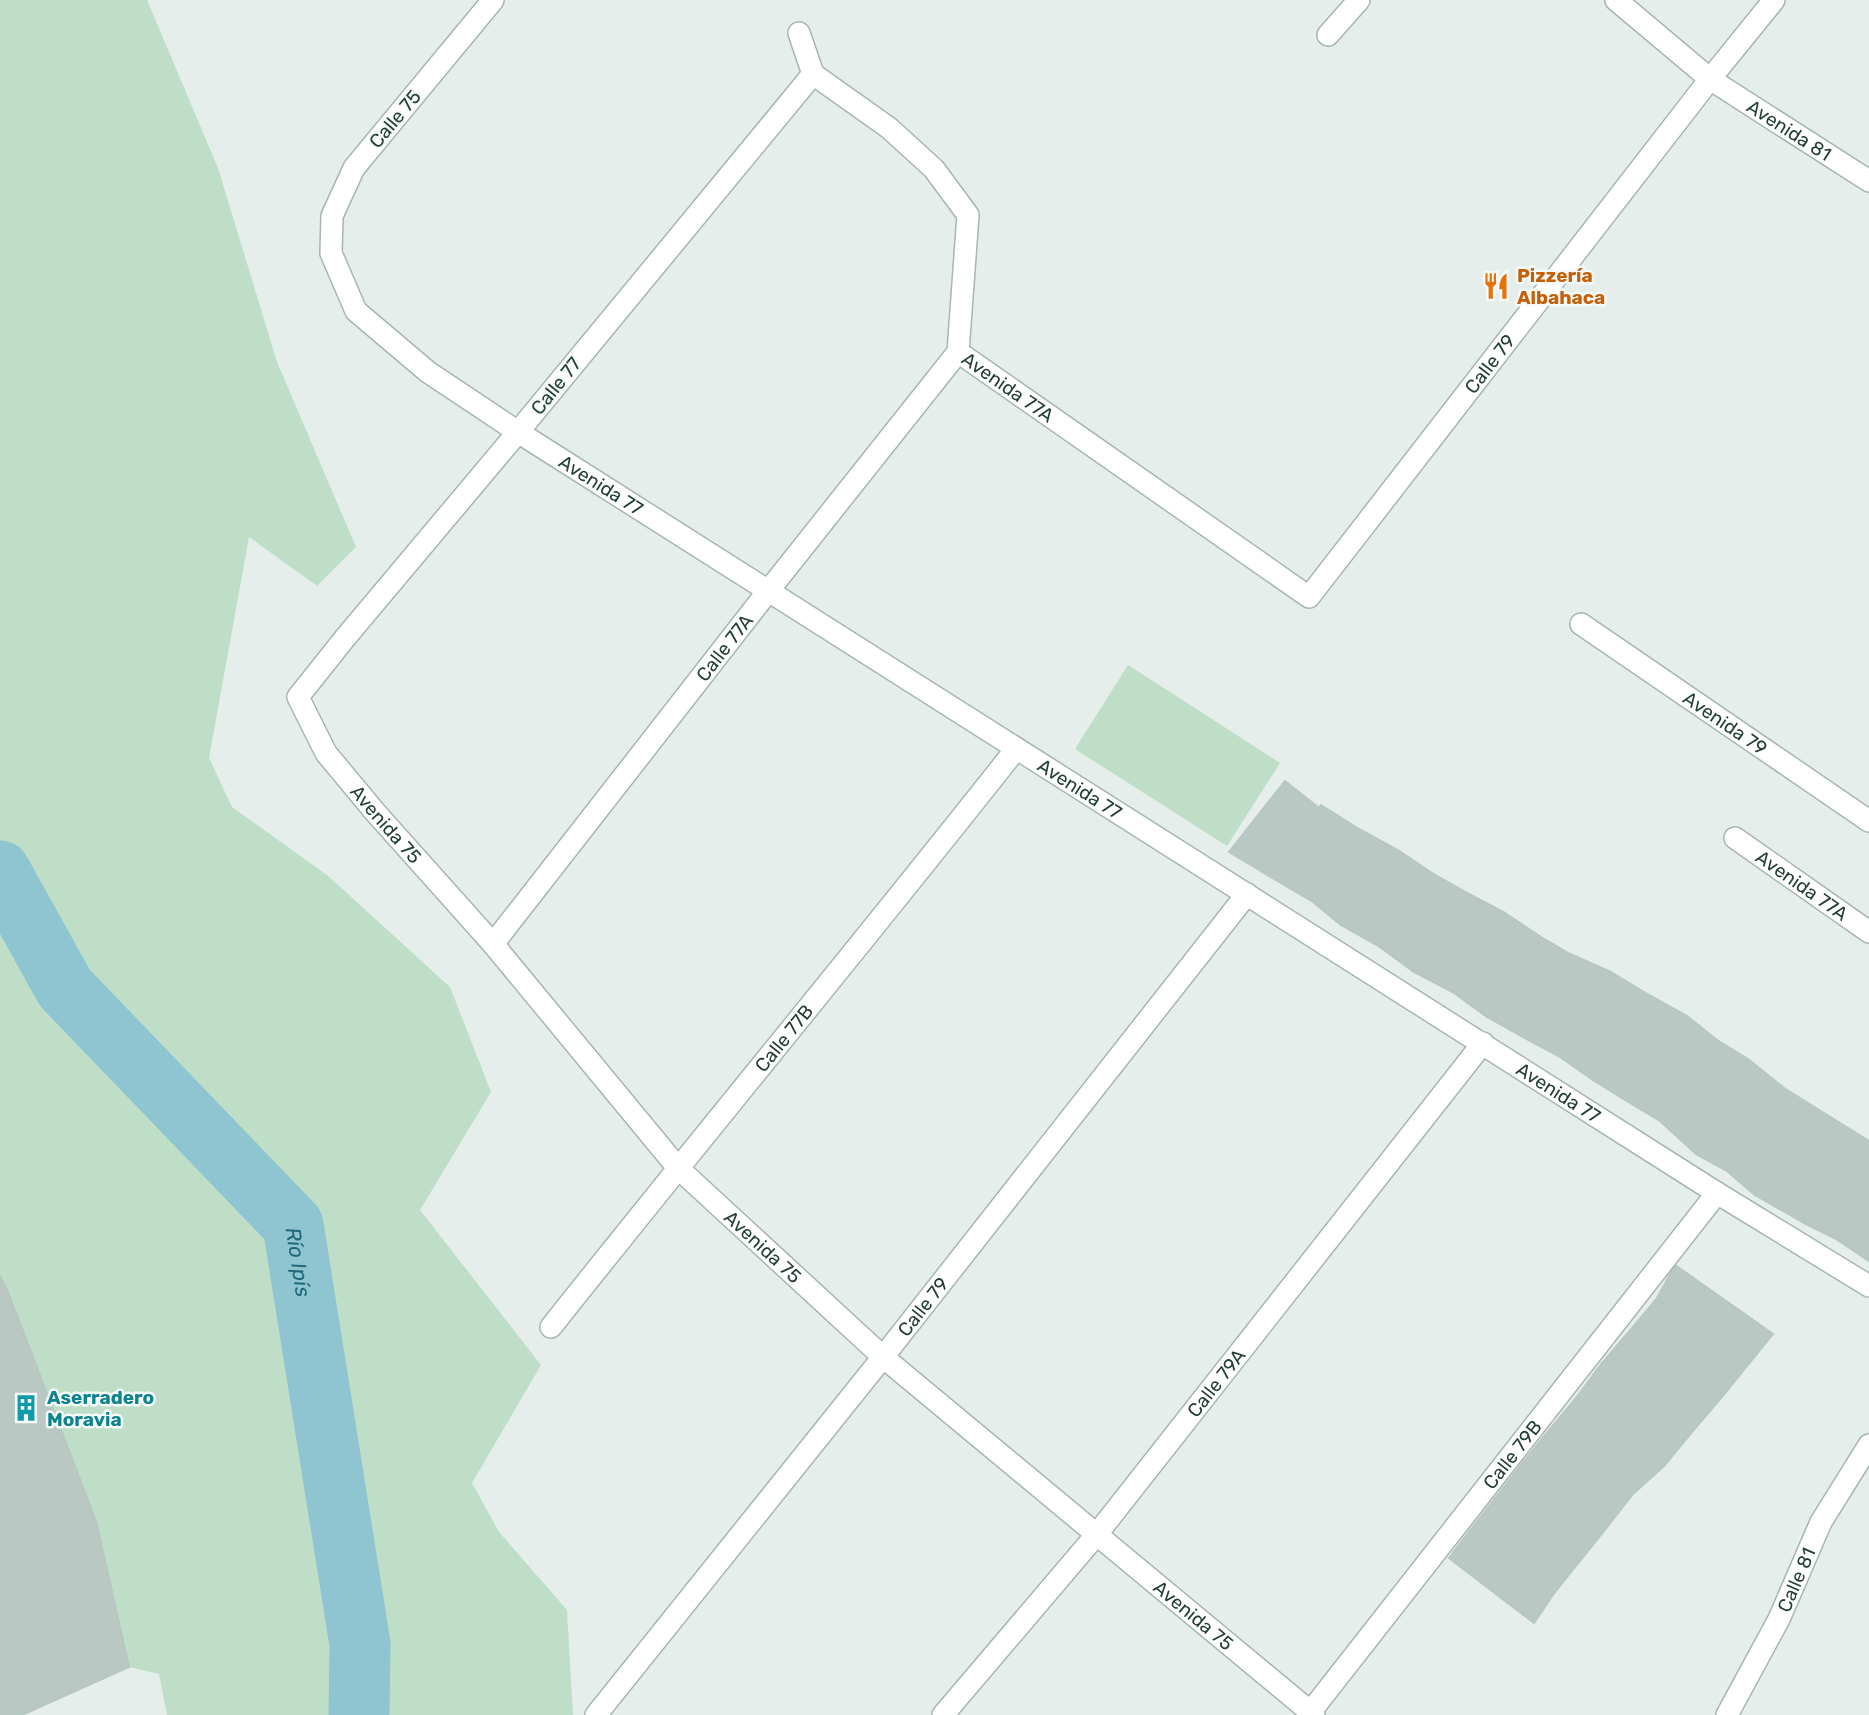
<svg xmlns="http://www.w3.org/2000/svg" width="1869" height="1715" viewBox="0 0 1869 1715" font-family="Rubik,sans-serif">
	<style>
		.green { fill: #bedec7 }
		.lines { fill: none; stroke-linecap: round; stroke-linejoin: round }
		.river { stroke: #8ec5d1; stroke-width: 61 }
		.building { fill: #bac8c3; stroke: #b7c7c1; stroke-width: 2 }
		.minor-casing { stroke: #a7b6b1; stroke-width: 24 }
		.minor { stroke: #fff; stroke-width: 21 }
		.labels { text-anchor: middle; dominant-baseline: central; stroke-width: 5; stroke-linejoin: round; paint-order: stroke }
		.street-label { font-size: 19px; fill: #243f38; stroke: #f5faf8 }
		.food-label { font-size: 19px; font-weight: bold; fill: #c56008; stroke: #f5faf8; text-anchor: start }
		.culture-label { font-size: 19px; font-weight: bold; fill: #0d838f; stroke: #f5faf8; text-anchor: start }
		.water-label { font-size: 21px; font-style: italic; fill: #1f697a; stroke: #f5faf8 }
	</style>
	<rect width="100%" height="100%" fill="#e5eeea"/>
	<path class="green" d="M0,0h147l71,168 59,194 79,185 -39,39 -68,-49 -40,221 23,49 95,68 123,112 41,105 -71,118 121,155 -69,118 27,49 68,78 6,105h-406l-8,-41 -30,-7 -33,-146 -87,-226 -9,-19z
		M1128,665l152,98 -53,83 -152,-97z"/>
	<g class="lines">
		<path class="river" id="s1" d="M0,871l65,117 228,237 67,419 -1,71"/>
	</g>
	<path class="building" d="M1285,781l34,27 -50,68 -40,-24z
		M1321,805l38,24 -46,73 -44,-26z
		M1359,829l37,20 -55,76 -28,-23z
		M1398,850l34,23 -52,74 -39,-22z
		M1432,873l37,21 -55,78 -34,-25z
		M1469,894l36,19 -51,80 -40,-21z
		M1505,913l36,24 -54,80 -33,-24z
		M1541,937l29,17 -49,82 -34,-19z
		M1570,954l41,18 -51,85 -39,-21z
		M1611,972l33,20 -51,88 -33,-23z
		M1644,992l43,24 -62,84 -32,-20z
		M1687,1016l30,24 -57,81 -35,-21z
		M1717,1040l31,19 -52,95 -36,-33z
		M1748,1059l36,29 -57,83 -31,-17z
		M1784,1088l32,20 -61,87 -28,-24z
		M1816,1108l45,28 -59,86 -47,-27z
		M1861,1136l8,5v52l-33,46 -34,-17z
		M1869,1193v68l-33,-22z
		M1675,1265l98,69 -26,32 -90,-68z
		M0,1276l9,19 87,226 33,146 -107,48h-22z
		M1657,1298l90,68 -25,31 -90,-69z
		M1632,1328l90,69 -29,34 -91,-68z
		M1602,1363l91,68 -29,35 -88,-68z
		M1576,1398l88,68 -31,28 -83,-65z
		M1550,1429l83,65 -25,32 -84,-65z
		M1524,1461l84,65 -28,35 -80,-69z
		M1500,1492l80,69 -25,31 -84,-63z
		M1471,1529l84,63 -21,31 -85,-65z"/>
	<g class="lines">
		<defs>
			<g id="minor">
				<path id="s2" d="M493,0l-139,168 -22,48 -1,37 25,58 72,61 90,60 1199,761 152,93"/>
				<path id="s3" d="M1616,0l94,79 159,102"/>
				<path id="s4" d="M799,33l14,41 76,54 45,41 34,46 -10,137 351,245 401,-518 64,-79"/>
				<path d="M1328,35l31,-35"/>
				<path id="s5" d="M813,74l-295,358 -173,206 -47,59 28,56 49,59 118,132 185,224 205,189 431,358"/>
				<path id="s6" d="M1581,624l288,197"/>
				<path id="s7" d="M1735,838l134,94"/>
				<path id="s8" d="M493,944l276,-354 189,-238"/>
				<path id="s9" d="M551,1327c154,-194 312,-384 465,-578"/>
				<path id="s10" d="M596,1715l287,-358 364,-463"/>
				<path id="s11" d="M943,1715l154,-181 386,-491"/>
				<path id="s12" d="M1308,1715l409,-522"/>
				<path id="s13" d="M1727,1715l52,-96 42,-97 48,-77"/>
			</g>
		</defs>
		<use href="#minor" class="minor-casing"/>
		<use href="#minor" class="minor"/>
	</g>
	<defs>
		<symbol id="restaurant-bare" viewBox="-9 -9 18 18"><path d="M-5-6h1v4h1v-4h1v4h1v-4h1v5L-1.5 .5V6h-2V.5L-5-1ZM5-6V6H3V1.5H1.5Q1.5-4 5-6Z" fill="#e8710a" stroke="#f5faf8" stroke-width="2.5" paint-order="stroke"/></symbol>
		<symbol id="building-bare" viewBox="-9 -9 18 18"><path d="M-4-6H4V6H1V3H-1V6H-4ZM-2.5-4.3h1.7v1.8h-1.7ZM.8-4.3h1.7v1.8H.8ZM-2.5-1h1.7V.8h-1.7ZM.8-1h1.7V.8H.8Z" fill="#0f9aa8" stroke="#f5faf8" stroke-width="2.5" paint-order="stroke"/></symbol>
	</defs>
	<g fill-rule="evenodd">
		<use href="#restaurant-bare" x="1477" y="267" width="38" height="38"/>
		<use href="#building-bare" x="7" y="1389" width="38" height="38"/>
	</g>
	<g class="labels">
		<g class="street-label">
			<text transform="translate(395 119) rotate(-50)">Calle 75</text>
			<text stroke="none"><textPath href="#s3" startOffset="217">Avenida 81</textPath></text>
			<text stroke="none"><textPath href="#s4" startOffset="1115">Calle 79</textPath></text>
			<text transform="translate(556 386) rotate(-51)">Calle 77</text>
			<text stroke="none"><textPath href="#s4" startOffset="453">Avenida 77A</textPath></text>
			<text stroke="none"><textPath href="#s2" startOffset="672">Avenida 77</textPath></text>
			<text stroke="none"><textPath href="#s8" startOffset="376">Calle 77A</textPath></text>
			<text stroke="none"><textPath href="#s6" startOffset="175">Avenida 79</textPath></text>
			<text stroke="none"><textPath href="#s2" startOffset="1239">Avenida 77</textPath></text>
			<text stroke="none"><textPath href="#s5" startOffset="964">Avenida 75</textPath></text>
			<text stroke="none"><textPath href="#s7" startOffset="82">Avenida 77A</textPath></text>
			<text stroke="none"><textPath href="#s9" startOffset="371">Calle 77B</textPath></text>
			<text stroke="none"><textPath href="#s2" startOffset="1806">Avenida 77</textPath></text>
			<text stroke="none"><textPath href="#s5" startOffset="1531">Avenida 75</textPath></text>
			<text stroke="none"><textPath href="#s10" startOffset="523">Calle 79</textPath></text>
			<text stroke="none"><textPath href="#s11" startOffset="430">Calle 79A</textPath></text>
			<text stroke="none"><textPath href="#s12" startOffset="331">Calle 79B</textPath></text>
			<text stroke="none"><textPath href="#s13" startOffset="152">Calle 81</textPath></text>
			<text stroke="none"><textPath href="#s5" startOffset="2098">Avenida 75</textPath></text>
		</g>
		<g class="food-label">
			<text x="1517" y="275">Pizzería<tspan x="1517" dy="22">Albahaca</tspan></text>
		</g>
		<g class="culture-label">
			<text x="47" y="1397">Aserradero<tspan x="47" dy="22">Moravia</tspan></text>
		</g>
		<g class="water-label">
			<text stroke="none"><textPath href="#s1" startOffset="500">Río Ipís</textPath></text>
		</g>
	</g>
</svg>
